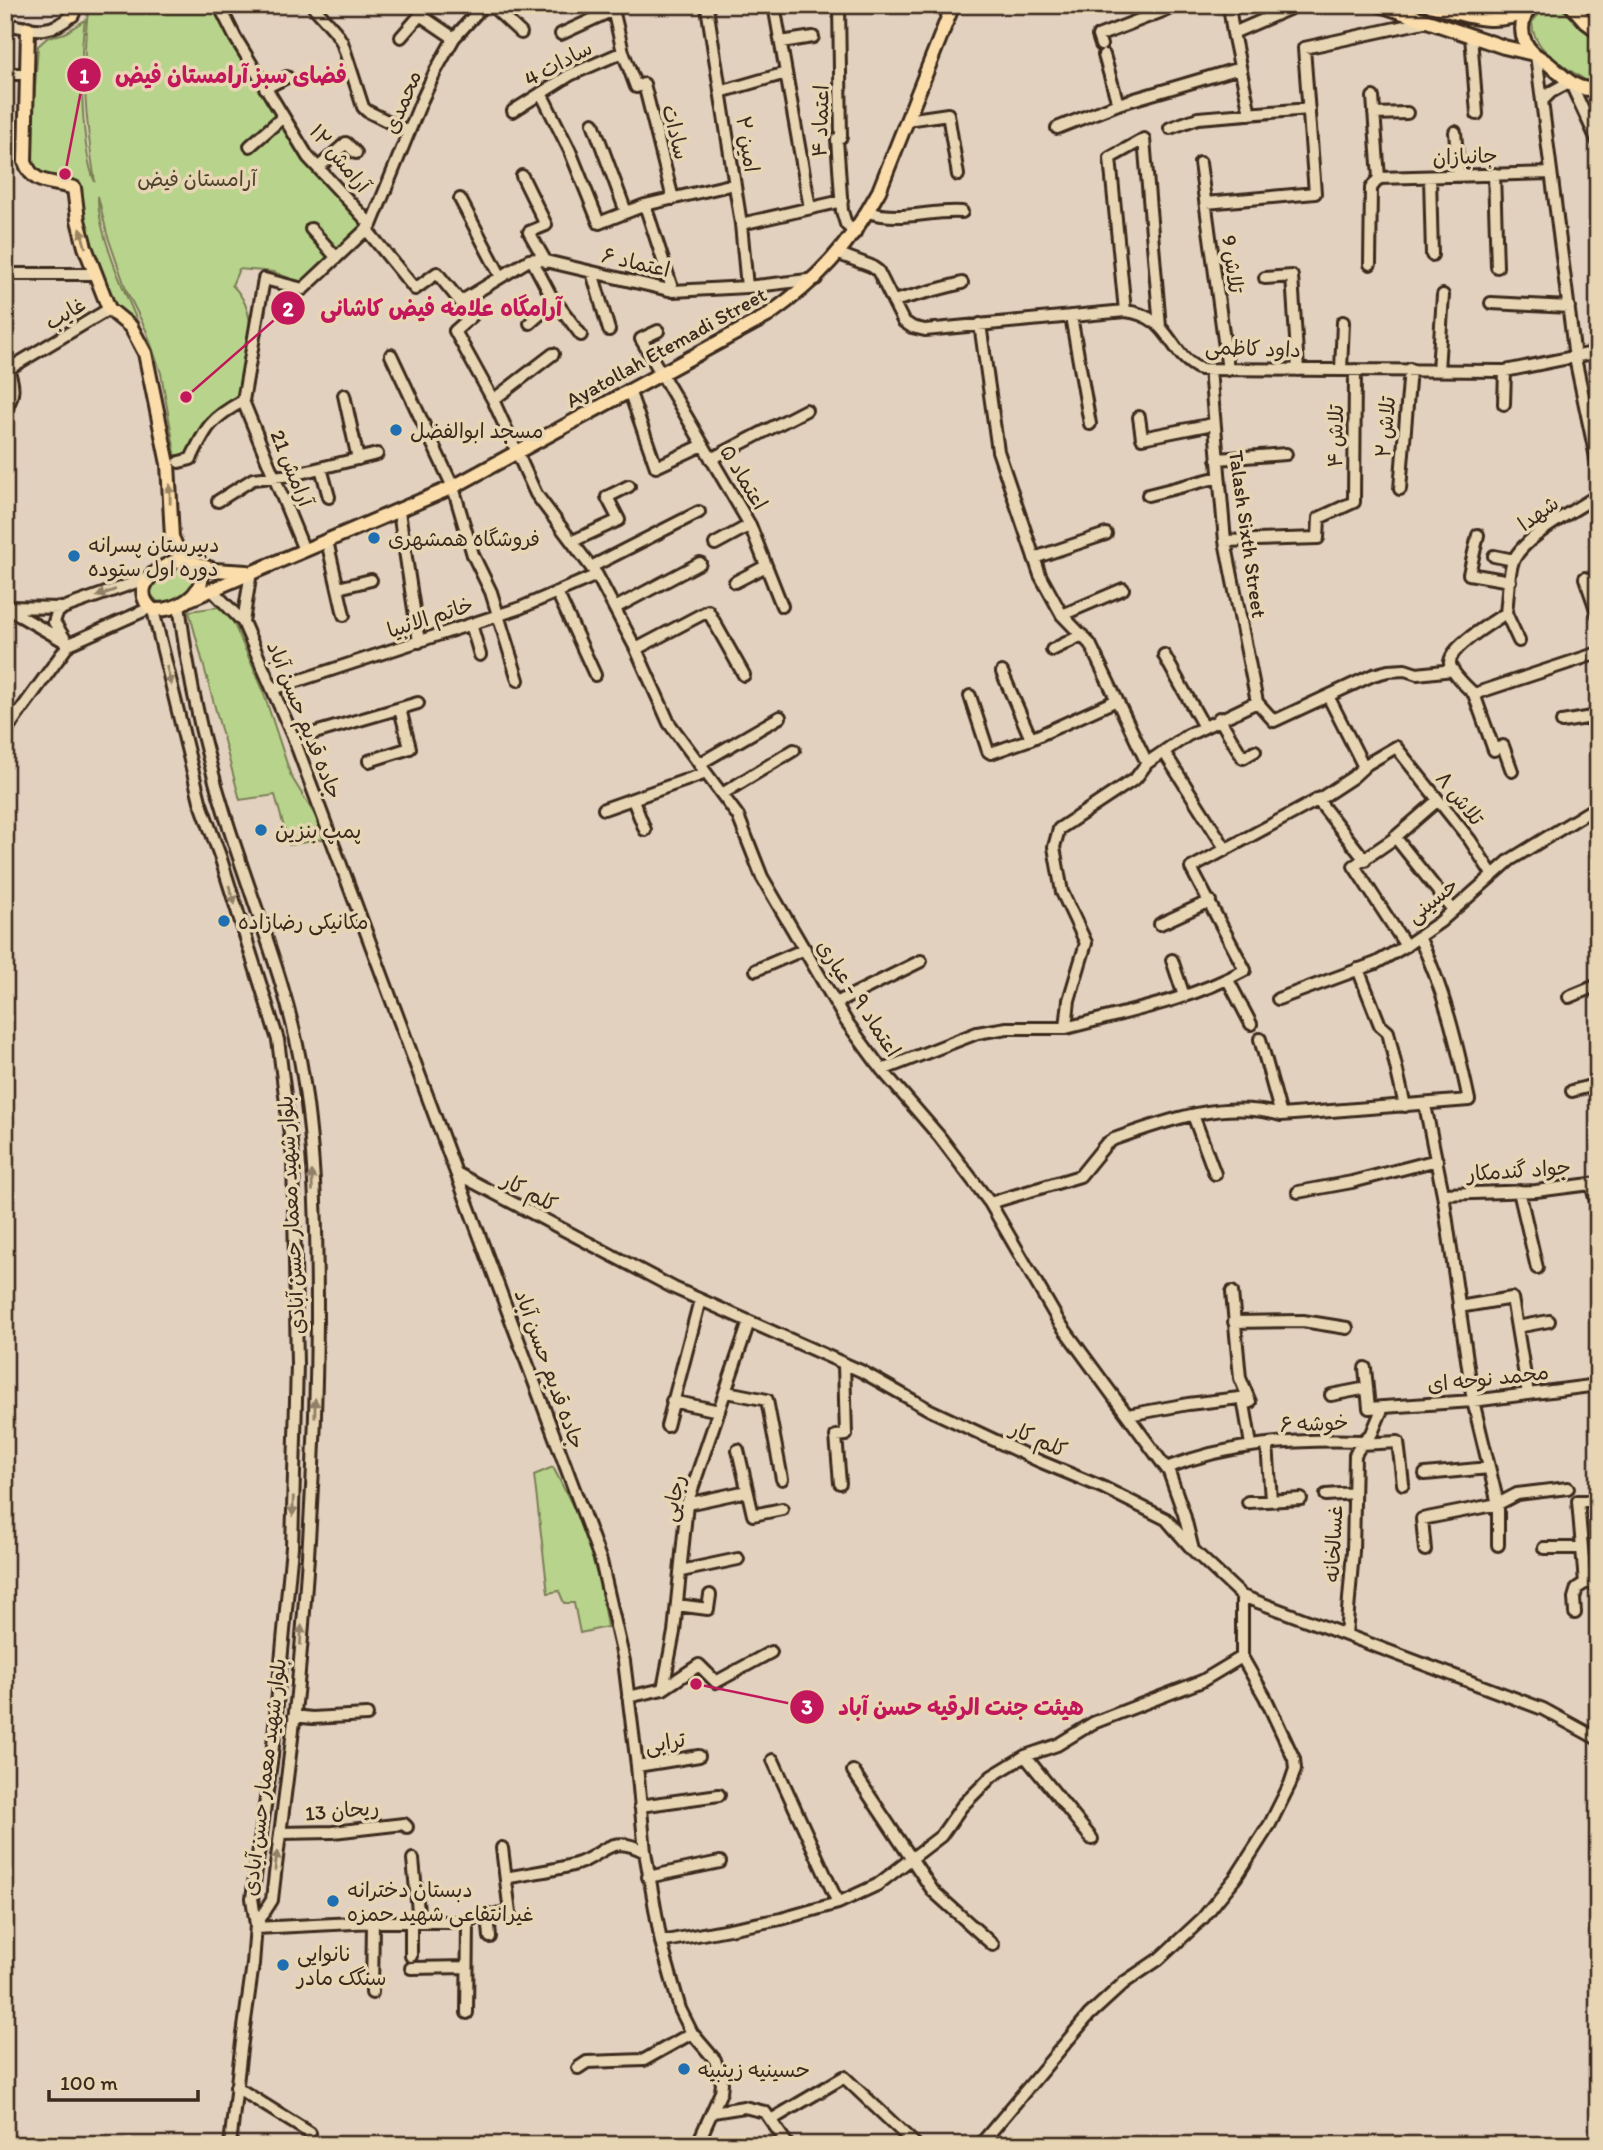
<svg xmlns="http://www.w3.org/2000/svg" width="1603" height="2150" viewBox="0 0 1603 2150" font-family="Itim,'Playpen Sans Arabic',sans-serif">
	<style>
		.green { fill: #b8d48c; stroke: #7a7f55; stroke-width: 2 }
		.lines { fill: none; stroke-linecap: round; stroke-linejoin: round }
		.minor-casing { stroke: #3b2a1e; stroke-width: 16 }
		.major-casing { stroke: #3b2a1e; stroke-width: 18 }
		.minor { stroke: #e7d5b3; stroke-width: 10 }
		.major { stroke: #fbddab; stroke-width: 12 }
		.oneway { fill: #9b8464 }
		.oneway2 { fill: #918068 }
		.poi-dot { fill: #1f6fb2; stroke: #e7d5b3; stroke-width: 2.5 }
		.labels { text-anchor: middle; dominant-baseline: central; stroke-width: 7; stroke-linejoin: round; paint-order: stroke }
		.street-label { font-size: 21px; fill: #3b2a1e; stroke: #e7d5b3 }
		.park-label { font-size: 21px; fill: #4e442e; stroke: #e7d5b3 }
		.poi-label { font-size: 21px; fill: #3b2a1e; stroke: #e7d5b3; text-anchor: start }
		.leader { fill: none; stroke: #c2185b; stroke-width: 2.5 }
		.callout-dot { fill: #c2185b; stroke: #e7d5b3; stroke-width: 2.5 }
		.mark-label { font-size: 21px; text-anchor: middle; font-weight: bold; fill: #fff }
		.callout-label { font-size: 23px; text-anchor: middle; font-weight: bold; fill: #c2185b; stroke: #e7d5b3; stroke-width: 7; stroke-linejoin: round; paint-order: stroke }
	</style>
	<rect width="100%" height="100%" fill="#e3d1bf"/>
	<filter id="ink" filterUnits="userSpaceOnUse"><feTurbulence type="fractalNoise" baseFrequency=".0143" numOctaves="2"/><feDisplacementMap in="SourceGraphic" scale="14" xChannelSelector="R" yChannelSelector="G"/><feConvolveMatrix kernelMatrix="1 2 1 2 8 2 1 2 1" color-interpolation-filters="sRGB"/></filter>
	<g filter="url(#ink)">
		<path class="green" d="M89,5h127l64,116 85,100 -64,62 -27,-11 -35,-3 -7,16c31,30 15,76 9,113 -31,17 -38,26 -53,58l-12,2 -15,-85 -15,-43 -19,-38 -20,-58 -9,-38c-1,35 27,97 42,131l-27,-19 -19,-48 -16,-64 -44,-23 -4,-14 8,-113 9,-8 18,-5 20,-13c-6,36 -4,132 10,162 -9,-59 -15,-118 -6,-177z
			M1550,7l12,2 36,31v39l-10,3c-22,-15 -56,-31 -56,-60l8,-9z
			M177,565c16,2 27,12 13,26 -5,5 -14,9 -20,13l-12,-2 -8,-8 2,-14z
			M226,606l35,79 30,91 38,62 -40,7 -14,-50 -35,5 -51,-189z
			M553,1467l30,59 17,59 7,42 -27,6 -6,-30h-10l-5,-12 -11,2 -14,-118z"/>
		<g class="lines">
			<defs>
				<path id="minor" d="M219,5l16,32 73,120 63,68
					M312,5l23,26 7,11 21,65 4,4 42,21
					M491,5l30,28
					M612,5l11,47 13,35 8,-3 29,115
					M774,5l36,203
					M839,5l2,132 -4,2 5,72 4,13 9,9
					M1229,5l4,28
					M707,7l34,217 6,63
					M420,15l34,23
					M5,24c28,5 45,12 67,-9
					M561,34l52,-24
					M1471,36l6,78
					M401,37l28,-32
					M781,42l32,-5
					M1101,45l-3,-9 80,-31
					M1104,55l14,49 122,-36
					M1536,55l6,46 9,-9 18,-10
					M5,74h22
					M1571,84l27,58
					M265,88l22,-11
					M720,92l66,-19
					M541,93l29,58 29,72 46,-18 89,-21
					M1542,101l33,257 23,109
					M513,111l57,-36 53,-23
					M1250,114l-17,-81 65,-28
					M1374,114l33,-1
					M907,120l41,-6 10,61
					M593,123l33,89
					M1057,128l61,-24
					M1170,128l28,-10 111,-9
					M1455,132l4,44
					M250,146l33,-29
					M1200,163l28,207
					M318,168l28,-25 10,10
					M1494,174l3,93
					M522,176l24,49 -17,7 17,30
					M1430,177l2,78
					M1379,178l172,-5
					M460,199l41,78
					M1206,203l109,-10 -11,-145 124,-27
					M645,205l28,86
					M867,212c36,10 60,-2 95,0
					M741,224l101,-23
					M311,229l25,28
					M366,229l49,60 22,-16 35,43 -17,15 38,69 43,94 61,81 39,74 33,74 69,93 24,61 84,144 36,49 57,66 51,67 69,119 110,150 15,42 9,36
					M839,254l32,12 7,5 25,50 9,6 13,3 200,-19c47,5 42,43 75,58l305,2 93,-19
					M532,260l18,34 31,41
					M1370,264l1,-76 8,-10 -6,-81
					M592,272l17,58
					M5,274h91
					M1265,278l27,-2 6,94
					M893,301l69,-18
					M460,302l69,-42 8,-1 136,32 74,-4 69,-8
					M1491,303l78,4
					M1125,311l-15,-153 34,-19 16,188
					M1071,316l19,108
					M530,323l25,-22
					M980,324l18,127 42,124 22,40 28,29 57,119
					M658,331l-17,8 109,186 32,81
					M391,355l62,132 20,68 18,37 27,88
					M1210,370l15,171 32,161
					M1341,370l2,-48
					M1438,370l5,-75
					M5,371l104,-62
					M629,390l27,77 47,-22
					M344,395l14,64
					M493,400l60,-46
					M243,401l21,-122 39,10 68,-64 50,-123 15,-32 18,-32 30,-33
					M243,401l61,149
					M1504,404l1,-33
					M5,410c10,-15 9,-25 3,-41
					M1139,417l3,21 71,-14
					M711,459l95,-49
					M1217,459l69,-5
					M179,462l12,-3c15,-32 20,-41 52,-58
					M321,468l8,29
					M1400,489l10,-120
					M1148,495l71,-18
					M218,501l35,-22 39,-4 85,-21
					M399,512l20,130
					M1478,535l-9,39 41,7
					M327,541l17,74
					M573,541l46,-21 -12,-23 22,-11
					M1225,541l93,-3 1,-20 35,-16 1,-132
					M715,544l35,-19
					M1494,556l20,4
					M1034,558l72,-24
					M591,567l108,-55
					M1585,578l13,37
					M735,582l31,-16
					M338,588l33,-8
					M212,590l31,32 51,117 307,822 23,100 13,105 8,86 16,90 19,67 12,24 23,27 7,23 -1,9 -24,53
					M557,592l38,83
					M179,605c9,72 25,144 47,213 27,87 63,169 77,259 13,80 14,163 14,244 -1,121 -8,242 -19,362 -7,73 -18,145 -26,217l-16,25
					M5,607l58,1 85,-30
					M63,608l-6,5 -3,9 11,17
					M615,608l85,-45
					M8,609l61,35
					M153,610l47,191 20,55 58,184 15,118 4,206 -5,183 -20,209 -20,142 4,27 -3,39 -12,85 -11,96
					M1506,613l13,28
					M1062,615l61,-26
					M243,622l8,-50
					M471,624l9,31
					M69,644l81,-36
					M636,649l72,-38 36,64
					M1052,650l30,-15
					M1164,655l40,72
					M1002,672l29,67
					M273,689l247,-81 77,-33
					M1474,694c-7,-7 -22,-20 -24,-30 -2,-17 43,-42 56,-51 2,-16 2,-34 6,-49 8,-26 64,-54 86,-69
					M970,696l18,55 3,2 40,-14 86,-39
					M1328,696l36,71
					M1593,717l5,19
					M1219,718l24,40 12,-7
					M1562,722l36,-6
					M5,732l64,-88
					M294,739l124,-36
					M1164,752l61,96
					M369,761l41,-13 -10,-39
					M699,764l81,-47
					M1512,771l-9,-25 -9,4 -20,-56 124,-41
					M722,794l72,-44
					M1317,799l48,61
					M633,800l12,30
					M604,809l102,-36
					M1395,837l58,73
					M1160,924l50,-23
					M1406,946l-52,-80 38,-26 46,-40
					M1172,960l12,36
					M1358,969l22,56 8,7 17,74
					M756,970l49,-21
					M1228,980l23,44
					M1569,997l29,-12
					M1278,999l98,-36 28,-16 36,-25 70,-62 88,-54
					M836,1003l85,-42
					M1066,1028c60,-16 125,-28 179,-58l-54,-102 130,-70 32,-21 14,-13 29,-17 74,93 22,34
					M1260,1039l21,76
					M882,1070l95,-37 30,-5h59l3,-28 17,-57 -24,-51 -8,-45 5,-18 77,-51 11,-15 41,-28 69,-33 17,19 99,-46 15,-4 17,-1 12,4 36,-4
					M1572,1091l26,-7
					M1425,1105l18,89 30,207 25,103v41
					M1193,1115l22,59
					M456,1173l218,115 187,83 69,39 109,51 65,27 62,31 27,31 49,46 301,113 55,30
					M1591,1184l7,24
					M1519,1191l18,77
					M1298,1192l54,-10 85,-22
					M1443,1194l93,-3 62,-8
					M990,1203l90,-27 26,-32 8,-5c53,-19 111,-40 167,-24l188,-15c-12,-56 -25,-111 -50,-163
					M1232,1292l8,86 10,24 -6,2 7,41
					M1459,1307l53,-9 16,96
					M1234,1322l69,-1 44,7
					M1517,1327l32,-6
					M1365,1368l4,40 104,-7 125,-16
					M727,1392l40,8 15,79
					M1331,1395l36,-7
					M672,1401l47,10
					M1128,1415l60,-11 60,-7
					M667,1426l33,-126
					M1267,1444l4,56
					M1360,1444l38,-2 5,42
					M738,1450l15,65 29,-6
					M1166,1468c65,-25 128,-29 197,-27
					M1425,1474l64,-6
					M840,1483l-4,-47 10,-1 -2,-71
					M1326,1495l28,-2
					M1598,1501h-20l7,82h13
					M1248,1502l53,-3
					M687,1504l60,-13
					M1544,1548h38
					M1425,1550l-3,-31 76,-15 19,-10 51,-6
					M681,1571l57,-12
					M677,1605l31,4 2,-14
					M1575,1613l-1,-15 3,-10 8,-5
					M1346,1635l7,-84 2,-96 8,-14 9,-8 11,-26
					M663,1689l11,-57 13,-128 62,-182
					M628,1697l35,-8 36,-24 17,17 55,-30
					M294,1716l18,2 55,-3
					M1025,1756l67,83
					M773,1760l65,143
					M637,1766l62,-10
					M853,1771l80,120 60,54
					M640,1806l79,-11
					M280,1833l53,-1 71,-8 3,3
					M413,1859l6,63
					M648,1877l72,-15
					M506,1878c23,-5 47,-7 70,-14 28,-8 33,-32 69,-12
					M488,1914l2,23
					M411,1922v34
					M256,1928l117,-6h95l12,-6 30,-3 -8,-65
					M661,1942l120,-23 57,-16 39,-18 64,-49 21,-30 30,-30 33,-20 32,-11 36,-22 109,-42 40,-24
					M411,1968l56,-1
					M372,1993l1,-71
					M467,2013l1,-91
					M578,2068l9,-6 57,-2 48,-27
					M236,2087l74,46
					M713,2112l31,-5 21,5 23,33
					M771,2120l73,-43 72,68
					M980,2145l109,-130 36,-33 34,-23 44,-41 33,-41 34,-53 20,-40 5,-15 -1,-10 -29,-62 -23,-40v-61"/>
				<path id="major" d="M1380,5l124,42 30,7
					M1430,5c34,10 62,22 96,7
					M1533,5c-15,13 -14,35 0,48 6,5 13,8 18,13 16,13 24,25 47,23
					M1571,5l15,17 12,9
					M72,15l4,-10
					M28,28l-3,134c9,25 27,18 49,26l4,32 7,27 24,62 22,18 14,26 23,111 4,73 10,23
					M182,560l10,1 9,8c5,27 -25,42 -48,41 -26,-22 6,-46 29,-50z
					M198,564l16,6 33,2
					M190,599l263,-112 314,-171c51,-36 82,-70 112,-125l74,-186"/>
			</defs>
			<use href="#minor" class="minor-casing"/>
			<use href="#major" class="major-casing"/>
			<use href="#minor" class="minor"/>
			<use href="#major" class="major"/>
		</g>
		<defs><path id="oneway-solid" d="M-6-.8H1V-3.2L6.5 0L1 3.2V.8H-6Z" transform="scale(1.75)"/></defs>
		<g class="oneway">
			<use href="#oneway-solid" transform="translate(83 238) rotate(-105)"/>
			<use href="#oneway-solid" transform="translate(170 494) rotate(-91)"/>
		</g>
		<g class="oneway2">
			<use href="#oneway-solid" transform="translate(106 593) rotate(160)"/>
			<use href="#oneway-solid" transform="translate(169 676) rotate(76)"/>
			<use href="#oneway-solid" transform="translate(232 895) rotate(72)"/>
			<use href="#oneway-solid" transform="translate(312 1181) rotate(-93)"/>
			<use href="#oneway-solid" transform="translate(315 1408) rotate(-89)"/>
			<use href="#oneway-solid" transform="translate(293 1506) rotate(92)"/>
			<use href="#oneway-solid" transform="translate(301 1635) rotate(-86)"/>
			<use href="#oneway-solid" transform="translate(276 1861) rotate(-83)"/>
		</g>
	</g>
	<g class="poi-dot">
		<circle cx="396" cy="430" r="7"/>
		<circle cx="374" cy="538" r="7"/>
		<circle cx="74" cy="556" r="7"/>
		<circle cx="261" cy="830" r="7"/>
		<circle cx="224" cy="921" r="7"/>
		<circle cx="333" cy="1901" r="7"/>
		<circle cx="283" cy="1965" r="7"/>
		<circle cx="684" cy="2069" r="7"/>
	</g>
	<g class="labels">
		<g class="street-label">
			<text transform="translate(558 63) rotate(-28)">سادات 4</text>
			<text transform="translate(402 102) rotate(-67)">محمدی</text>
			<text transform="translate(820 121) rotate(-88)">اعتماد ۴</text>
			<text transform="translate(676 132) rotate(76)">سادات</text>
			<text transform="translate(748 144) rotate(81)">امین ۲</text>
			<text transform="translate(1465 156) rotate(-2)">جانبازان</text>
			<text transform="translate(340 158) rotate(50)">آرامش ۱۲</text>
			<text transform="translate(636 262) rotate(13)">اعتماد ۶</text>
			<text transform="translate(1233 264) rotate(83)">تلاش 9</text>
			<text transform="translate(65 313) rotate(-31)">غایب</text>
			<text transform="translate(666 347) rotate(-29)">Ayatollah Etemadi Street</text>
			<text transform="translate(1253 348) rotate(2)">داود کاظمی</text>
			<text transform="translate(1385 427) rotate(-85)">تلاش ۲</text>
			<text transform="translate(1335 436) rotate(-89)">تلاش ۴</text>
			<text transform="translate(292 468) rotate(68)">آرامش 21</text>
			<text transform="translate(744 477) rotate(59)">اعتماد ۵</text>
			<text transform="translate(1538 513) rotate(-36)">شهدا</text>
			<text transform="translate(1248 534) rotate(82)">Talash Sixth Street</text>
			<text transform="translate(430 617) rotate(-18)">خاتم الانبیا</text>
			<text transform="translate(305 720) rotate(68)">جاده قدیم حسن آباد</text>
			<text transform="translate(1460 798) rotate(51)">تلاش ۸</text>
			<text transform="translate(1432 900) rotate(-39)">حسینی</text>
			<text transform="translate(859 998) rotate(57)">اعتماد ۹ - عیاری</text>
			<text transform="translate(1519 1170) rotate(-4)">جواد گندمکار</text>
			<text transform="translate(530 1192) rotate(28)">کلم کار</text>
			<text transform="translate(291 1215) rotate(-93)">بلوار شهید معمار حسن آبادی</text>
			<text transform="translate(550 1369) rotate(70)">جاده قدیم حسن آباد</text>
			<text transform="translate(1488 1378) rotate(-6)">محمد نوحه ای</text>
			<text transform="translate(1314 1423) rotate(-2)">خوشه ۶</text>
			<text transform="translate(1039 1439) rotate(24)">کلم کار</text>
			<text transform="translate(673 1498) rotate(-78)">رجایی</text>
			<text transform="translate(1333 1544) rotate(-87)">غسالخانه</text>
			<text transform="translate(665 1742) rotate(-10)">ترابی</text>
			<text transform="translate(264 1777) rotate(-83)">بلوار شهید معمار حسن آبادی</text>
			<text transform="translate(342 1810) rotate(-5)">ریحان 13</text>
		</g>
		<g class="park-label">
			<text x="197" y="178">آرامستان فیض</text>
		</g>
		<g class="poi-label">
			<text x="410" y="430">مسجد ابوالفضل</text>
			<text x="388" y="538">فروشگاه همشهری</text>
			<text x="88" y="544">دبیرستان پسرانه<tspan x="88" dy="24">دوره اول ستوده</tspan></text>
			<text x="275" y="830">پمپ بنزین</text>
			<text x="238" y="921">مکانیکی رضازاده</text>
			<text x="347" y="1889">دبستان دخترانه<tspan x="347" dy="24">غیرانتفاعی شهید حمزه</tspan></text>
			<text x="297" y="1953">نانوایی<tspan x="297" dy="24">سنگک مادر</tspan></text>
			<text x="698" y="2069">حسینیه زینبیه</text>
		</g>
	</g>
	<path class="leader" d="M65 174L84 75M186 397L288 308M696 1684L807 1707"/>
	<g class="callout-dot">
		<circle cx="65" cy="174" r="7"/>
		<circle cx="186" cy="397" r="7"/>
		<circle cx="696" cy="1684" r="7"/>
		<circle cx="84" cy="75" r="18"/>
		<circle cx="288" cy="308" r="18"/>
		<circle cx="807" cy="1707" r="18"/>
	</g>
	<g class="mark-label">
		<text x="84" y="83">1</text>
		<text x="288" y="316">2</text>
		<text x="807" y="1714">3</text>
	</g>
	<g class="callout-label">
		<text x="231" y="83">فضای سبز آرامستان فیض</text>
		<text x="441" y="316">آرامگاه علامه فیض کاشانی</text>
		<text x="961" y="1715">هیئت جنت الرقیه حسن آباد</text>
	</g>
	<rect width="1603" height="2150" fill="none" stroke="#e7d5b3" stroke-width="28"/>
	<rect x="14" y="14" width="1575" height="2122" fill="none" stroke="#3b2a1e" stroke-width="2.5" filter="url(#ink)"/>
	<path d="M49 2090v10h149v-10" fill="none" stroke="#3b2a1e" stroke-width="3.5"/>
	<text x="60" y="2090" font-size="21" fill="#3b2a1e" stroke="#e7d5b3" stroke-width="5" paint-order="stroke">100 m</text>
</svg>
